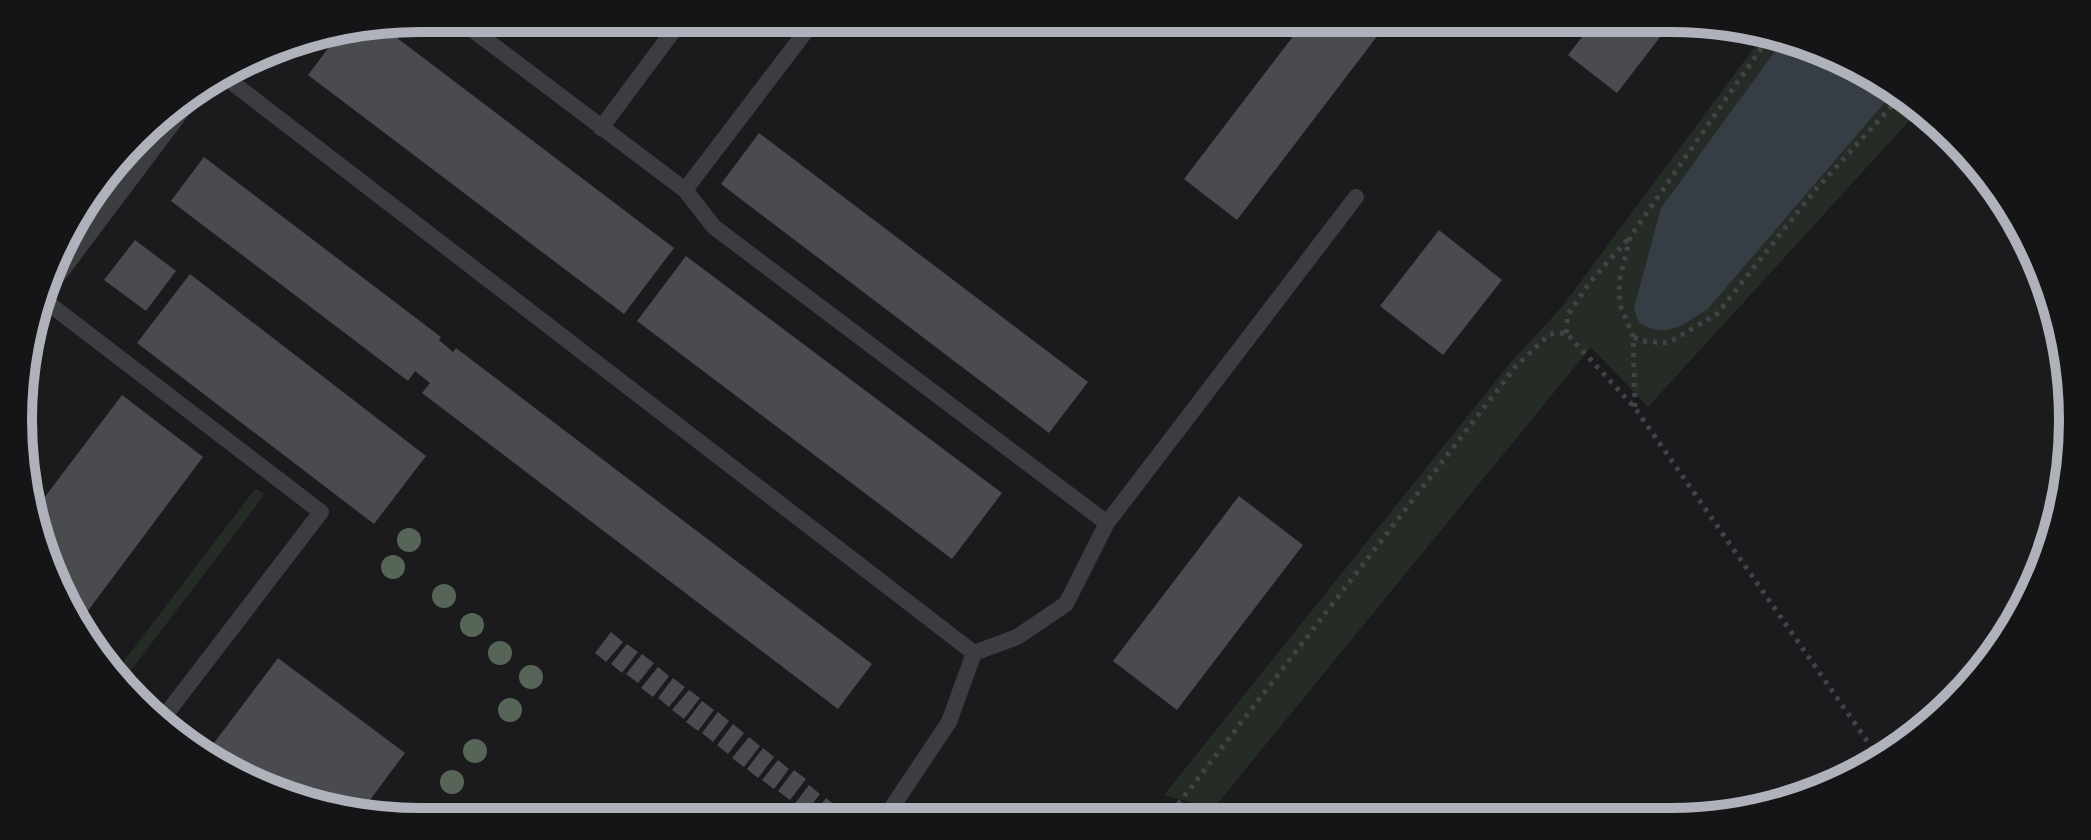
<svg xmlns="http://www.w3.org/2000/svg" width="2091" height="840" viewBox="0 0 2091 840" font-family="Ubuntu,sans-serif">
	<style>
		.green { fill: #252c26 }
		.water { fill: #363d44 }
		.building { fill: #4a4b4e }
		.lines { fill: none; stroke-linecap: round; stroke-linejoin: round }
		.path { stroke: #424348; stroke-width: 5; stroke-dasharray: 4 6; stroke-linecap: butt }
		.lane { stroke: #3c3d41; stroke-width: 16 }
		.tree { fill: #576559 }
		.rim { fill: none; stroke: #afb2ba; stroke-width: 10 }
	</style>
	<rect width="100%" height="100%" fill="#1b1a1c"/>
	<path class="green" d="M1765,33l20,4 -124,172 47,100 185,-216 27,16 -272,298 -57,-60 -378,462 -49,-14 347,-433 50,-54z
		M255,489l9,4 -2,5 -140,184 -8,-8z"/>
	<path class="water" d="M1785,37l15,2 93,54 -185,216c-25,15 -40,31 -69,14l-5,-15 27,-100z"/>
	<path class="building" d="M1307,18h84l-154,202 -53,-41z
		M1597,18l77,1 -57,74 -49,-38z
		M380,25l294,223 -50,66 -316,-239 33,-44z
		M759,133l329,249 -39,51 -328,-249z
		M204,157l237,180 -2,3 14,12 3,-4 416,316 -34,45 -416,-316 8,-10 -15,-12 -7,10 -237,-180z
		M1439,230l63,50 -59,75 -63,-49z
		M135,240l41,31 -30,40 -42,-31z
		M686,256l316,237 -50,66 -315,-238z
		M190,274l236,182 -52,68 -237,-181z
		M122,395l81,62 -125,167 -46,-110z
		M1239,496l64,49 -126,165 -64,-49z
		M611,632l12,10 -17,20 -11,-9z
		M627,644l11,8 -16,21 -11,-9z
		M642,654l12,9 -16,20 -12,-9z
		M278,658l127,95 -44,59 -70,-11 -86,-46z
		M658,667l11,9 -16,21 -12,-9z
		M673,678l12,9 -16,20 -11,-9z
		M689,690l11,8 -16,21 -12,-9z
		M702,701l12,9 -16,21 -12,-9z
		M718,712l11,9 -16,21 -11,-9z
		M733,724l11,9 -16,21 -11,-9z
		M749,737l11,9 -16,21 -12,-9z
		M763,748l11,9 -16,21 -11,-9z
		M778,760l11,9 -15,20 -12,-9z
		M794,770l12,9 -16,21 -12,-9z
		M809,785l11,9 -16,21 -11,-9z
		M826,798l11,9 -11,14h-13l-3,-2z"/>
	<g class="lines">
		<path class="path" d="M1566,333l2,-19 23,-33 37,-42
			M1634,337l8,4 26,2 49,-29 99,-125 84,-92
			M1635,407l-2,-71 -13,-31 -1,-23 11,-45 141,-203
			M1166,820l350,-454 34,-32 16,-1 69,75 244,350"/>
		<path class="lane" d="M457,18l228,172 29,37 393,296
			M225,77l749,576
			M601,128l82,-110
			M685,190l131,-172
			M48,289l146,-194
			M44,300l277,212 -161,210
			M884,819l65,-97 25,-69 43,-16 49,-33 41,-81 249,-326"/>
	</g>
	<g class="tree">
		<circle cx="409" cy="540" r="12"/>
		<circle cx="393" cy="567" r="12"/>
		<circle cx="444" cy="596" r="12"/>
		<circle cx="472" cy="625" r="12"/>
		<circle cx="500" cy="653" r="12"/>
		<circle cx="531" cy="677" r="12"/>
		<circle cx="510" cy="710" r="12"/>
		<circle cx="475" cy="751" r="12"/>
		<circle cx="452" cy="782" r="12"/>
	</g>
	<path d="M0 0H2091V840H0ZM420 32H1671A388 388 0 0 1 2059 420V420A388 388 0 0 1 1671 808H420A388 388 0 0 1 32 420V420A388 388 0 0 1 420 32Z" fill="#151517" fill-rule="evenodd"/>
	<path class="rim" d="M420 32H1671A388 388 0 0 1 2059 420V420A388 388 0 0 1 1671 808H420A388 388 0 0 1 32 420V420A388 388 0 0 1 420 32Z"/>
</svg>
